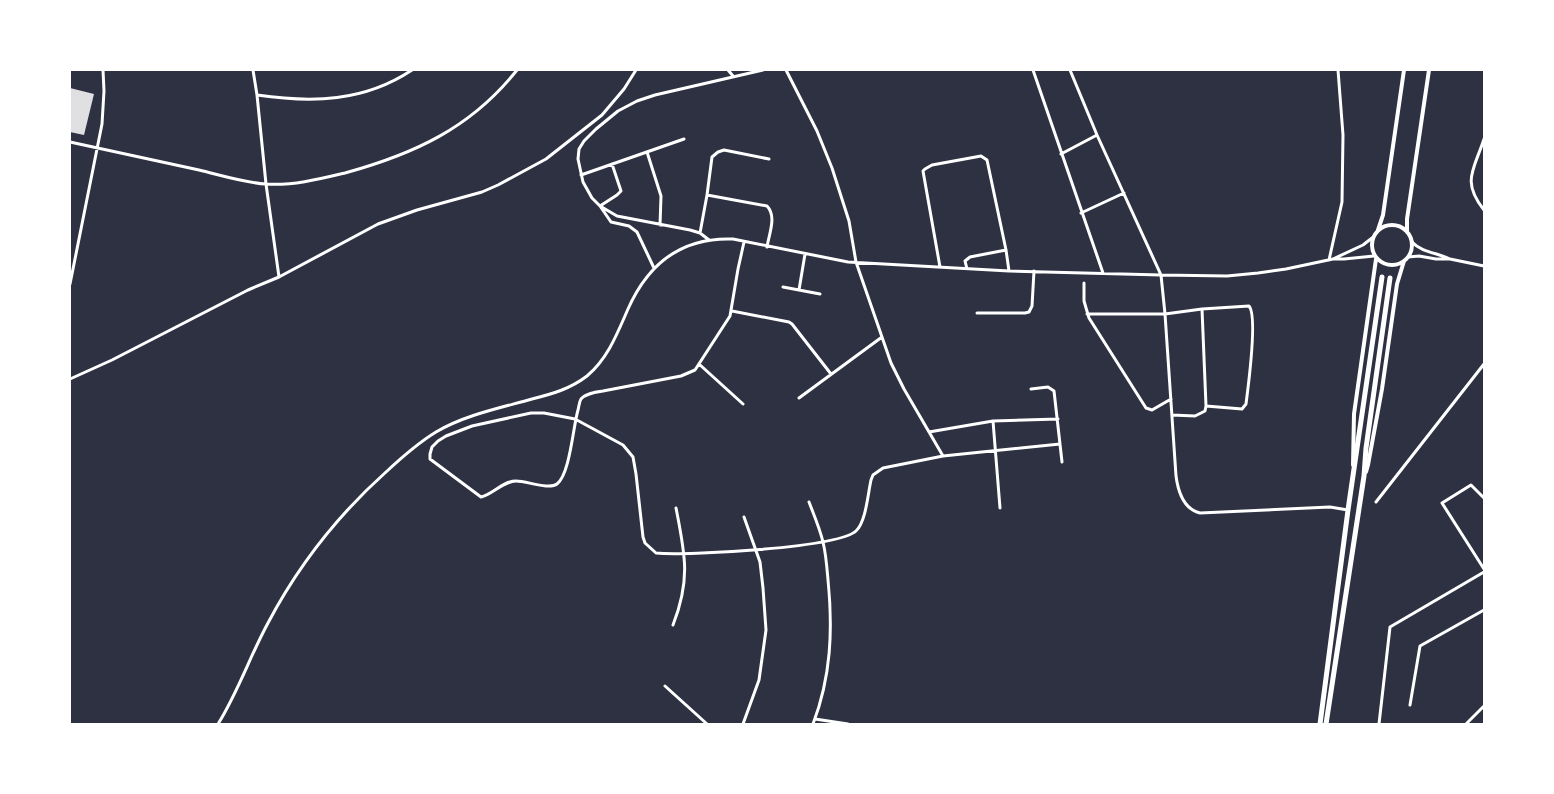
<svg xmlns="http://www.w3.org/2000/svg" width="1554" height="794" viewBox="0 0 1554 794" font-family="'Asap Condensed',sans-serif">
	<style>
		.building { fill: #e0e0e3 }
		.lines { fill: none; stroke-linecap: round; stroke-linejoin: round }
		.minor { stroke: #fff; stroke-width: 3 }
		.tertiary { stroke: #fff; stroke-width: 4 }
		.trunk { stroke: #fff; stroke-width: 5 }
	</style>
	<rect width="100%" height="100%" fill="#2d3142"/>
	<path class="building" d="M70,88l24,6 -10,41 -14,-3z"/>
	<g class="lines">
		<path class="minor" d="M253,70l4,25 9,89 13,93
			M728,70l5,6
			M786,70l31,61 15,37 17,53 7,41 35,101 13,26 39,67
			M1033,70l70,203
			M1070,70l27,65 64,140 4,39 11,162c2,15 7,33 24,37l130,-6 18,3
			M257,95c55,8 107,7 155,-25
			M1484,139c-10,31 -23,42 0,71
			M70,142c43,9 86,19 129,28 21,5 47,13 67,14 26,2 54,-5 79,-11 69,-19 126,-45 172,-103
			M647,152l14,44 -1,29
			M1061,154l36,-19
			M612,164l9,27 -4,4 -17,11 11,16 18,4 8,6 17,36
			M581,175l103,-36
			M707,195l5,-38 6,-5 6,-2 45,9
			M1081,213l43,-20
			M700,233l7,-38 60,11c10,10 2,28 0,41
			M709,240l-9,-7 -10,-3 -73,-14 -17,-10 -8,-8 -9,-16 -5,-23 1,-10 5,-8 12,-12 22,-18 19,-10 18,-6 108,-25
			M744,242l-6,27 -8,47 -35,54 -14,6 -78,15c-7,1 -17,2 -22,8 -2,3 -2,8 -3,11 -5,17 -8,64 -21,74 -8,6 -30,-3 -41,-3 -13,0 -23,13 -35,16l-51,-38v-5l2,-7 6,-6 8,-5 26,-10 59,-13h13l31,6 48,26 10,12 3,17 7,63 2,6 11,10c30,3 181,-5 200,-22 10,-9 12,-38 15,-51l2,-5 10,-7 60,-12 117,-12
			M1412,242c9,10 26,11 38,17
			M1408,257l11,-1 17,3h14l34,7
			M1333,259l30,-14 9,-7
			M1329,260l13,-58 1,-67 -5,-65
			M940,267l-17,-96 2,-2 7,-4 49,-9 6,4 19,90 3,21
			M967,269l-2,-8 5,-4 36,-7
			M1084,283v18l5,17 57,90 6,2 19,-11
			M70,284l32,-160 2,-33 -1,-21
			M783,287l37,7
			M799,290l6,-36
			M732,311l57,11 3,2 39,50
			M977,313h48l4,-1 3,-6 2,-35
			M1087,314h78l37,-5 47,-3c9,10 -1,82 -3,98l-4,5 -36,-3
			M699,364l44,40
			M70,379l42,-19 136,-70 31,-13 99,-53 39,-14 65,-18 16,-7 48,-26 56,-44 22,-26 12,-19
			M1031,389l17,-2 6,4 8,71
			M799,398l83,-61
			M1172,415l23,1 10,-5 1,-5 -4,-97
			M993,421l7,87
			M929,432l64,-11 65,-2
			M1484,498l-13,-13 -29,18 42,66
			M809,502c5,13 11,27 14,40 3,12 4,26 5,38 5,50 3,97 -15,144
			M1376,502l108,-138
			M673,625c18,-46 12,-71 3,-117
			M665,686l42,38
			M1410,705l10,-59 64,-36
			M815,719l33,5
			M218,724c20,-32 32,-68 50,-101 30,-57 70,-108 118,-151 15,-14 32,-29 50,-40 29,-17 64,-24 96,-33 20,-5 38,-10 55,-23 21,-18 30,-42 41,-67 20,-45 54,-72 105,-70l115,23 161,9 152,4 66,1 31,-3 28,-4 47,-10h11l30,-3
			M743,724l16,-44 7,-50 -3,-42 -3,-26 -16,-45
			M1379,724l11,-97 94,-55
			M1466,724l18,-18"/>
		<path class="tertiary" d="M1372 245a20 20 0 1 1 40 0a20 20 0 1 1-40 0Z
			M1378,230l5,-15 21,-145
			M1407,232v-13l22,-149
			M1353,465l1,-51 22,-155
			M1366,472l2,-7 14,-76 15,-105 7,-23"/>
		<path class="trunk" d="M1320,724l28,-214 34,-233
			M1326,724l38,-248 2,-28 24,-170"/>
	</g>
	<rect width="1554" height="794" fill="none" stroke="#ffffff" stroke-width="142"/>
</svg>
